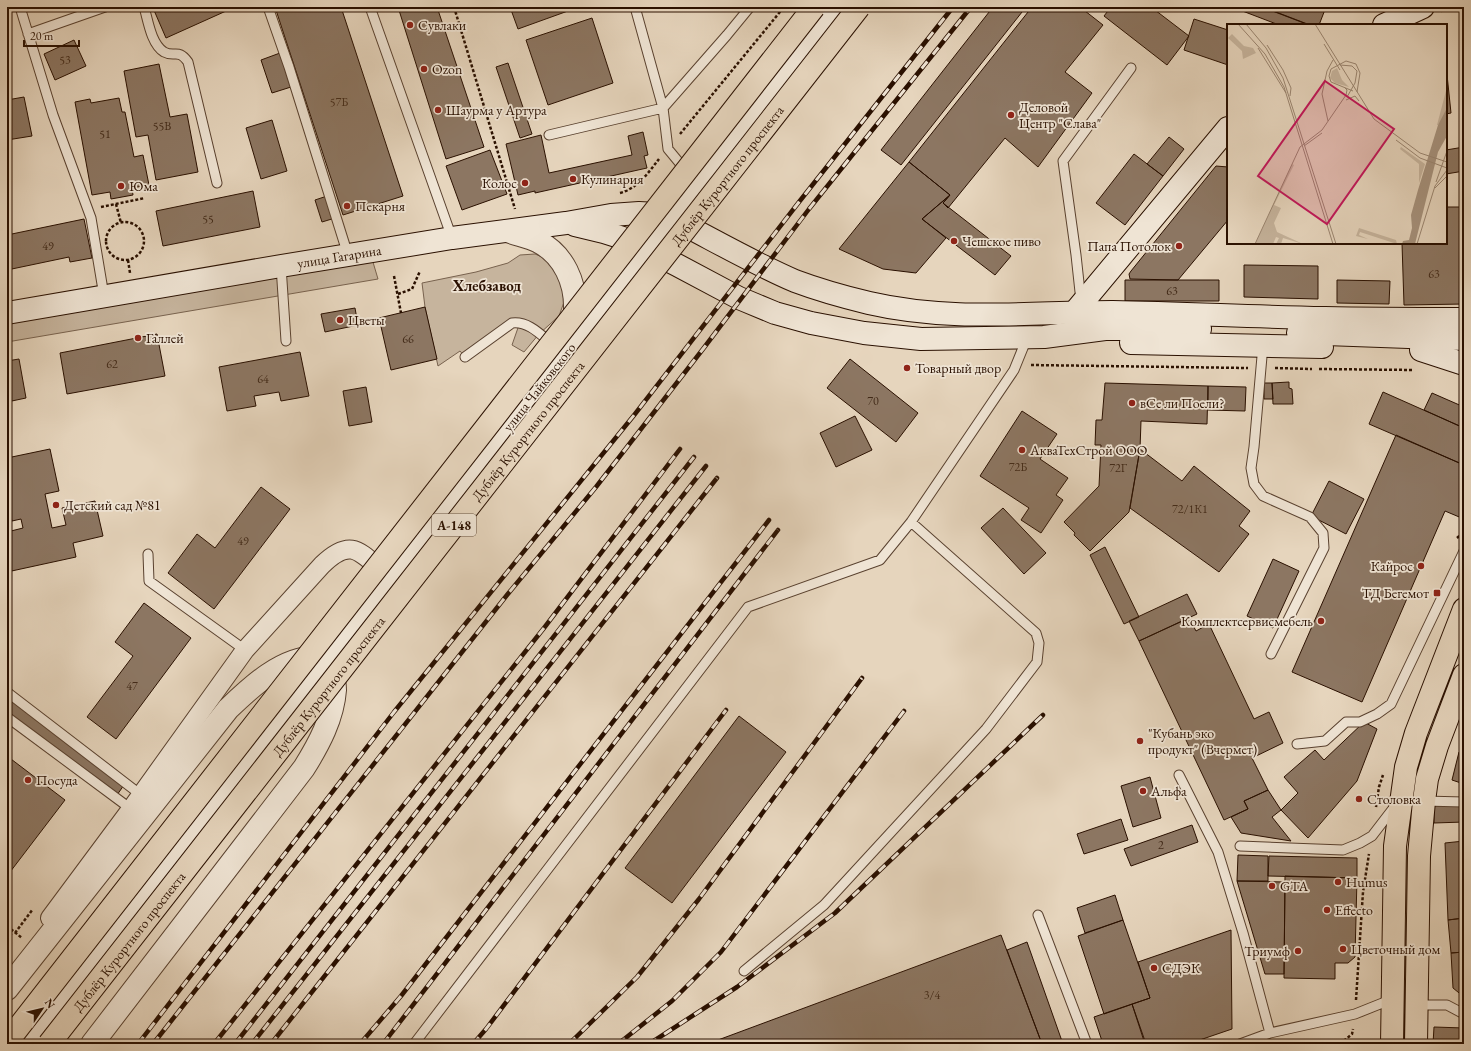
<svg xmlns="http://www.w3.org/2000/svg" width="1471" height="1051" viewBox="0 0 1471 1051" font-family="'EB Garamond',serif">
	<style>
		.green { fill: #c6b49d; stroke: #78624e }
		.building { fill: #8c7662; stroke: #2a1000 }
		.lines { fill: none; stroke-linecap: round; stroke-linejoin: round }
		.service-casing { stroke: #59412f; stroke-width: 11 }
		.minor-casing { stroke: #59412f; stroke-width: 20 }
		.tertiary-casing { stroke: #59412f; stroke-width: 24 }
		.secondary-casing { stroke: #2a1000; stroke-width: 24 }
		.primary-casing { stroke: #2a1000; stroke-width: 24 }
		.path { stroke: #2a1000; stroke-width: 2.5; stroke-dasharray: 3 2; stroke-linecap: butt }
		.service { stroke: #efe4d4; stroke-width: 9 }
		.minor { stroke: #efe4d4; stroke-width: 18 }
		.tertiary { stroke: #efe4d4; stroke-width: 22 }
		.secondary { stroke: #efe4d4; stroke-width: 22 }
		.primary { stroke: #e6d5bd; stroke-width: 22 }
		.rail-casing { stroke: #2a1000; stroke-width: 4.5 }
		.rail { stroke: #efe4d4; stroke-width: 3; stroke-dasharray: 9; stroke-linecap: butt }
		.primary-bridge-casing { stroke: #2a1000; stroke-width: 24; stroke-linecap: butt }
		.primary-bridge { stroke: #e6d5bd; stroke-width: 22 }
		.poi-dot { fill: #8f2418; stroke: #efe4d4; stroke-width: 1.5 }
		.labels { text-anchor: middle; dominant-baseline: central; stroke-width: 3.5; stroke-linejoin: round; paint-order: stroke }
		.number-label { font-size: 12px; fill: #422a18 }
		.shield { fill: #efe4d4; stroke: #655040; stroke-width: 1 }
		.shield-label { font-size: 13px; font-weight: bold; fill: #2a1000 }
		.poi-label { font-size: 14px; fill: #2a1000; stroke: #efe4d4; text-anchor: start }
		.street-label { font-size: 14px; fill: #2a1000; stroke: #efe4d4 }
		.neighbourhood-label { font-size: 15px; font-weight: bold; fill: #2a1000; stroke: #efe4d4 }
		.inset-road { fill: none; stroke: #9b8671; stroke-width: 1 }
		.view { fill: #c2185b; fill-opacity: 0.15; stroke: #c2185b; stroke-width: 2 }
		.inset-edge { fill: none; stroke: #2a1000; stroke-width: 2 }
	</style>
	<rect width="100%" height="100%" fill="#e6d5bd"/>
	<filter id="stains"><feTurbulence type="fractalNoise" baseFrequency=".005" numOctaves="4"/><feColorMatrix values="0 0 0 0 .2 0 0 0 0 .09 0 0 0 0 .02 0 0 0 .5 -.17"/></filter>
	<radialGradient id="worn" r=".72"><stop offset=".6" stop-color="#630" stop-opacity="0"/><stop offset="1" stop-color="#630" stop-opacity=".3"/></radialGradient>
	<path class="green" d="M370,252l8,27 -371,63v-29z
		M535,254l10,4 13,18 4,12 2,14 -5,14 -20,18 -15,18 -12,-7 8,-23 -55,35 -5,-6 -22,15 -13,-59 -3,-24 54,-11 32,-9 12,-8z"/>
	<path class="building" d="M41,7h11l-10,3z
		M156,7h79l-69,31 -13,-30z
		M275,7h66l62,189 -60,19z
		M398,7h39l47,140 -38,12z
		M510,7h69l-61,22z
		M993,7h33l-125,158 -20,-15z
		M1032,7h48l23,18 -38,47 27,21 -54,74 -33,-29 -57,70 -5,-5 7,-8 -41,-33z
		M1111,7h40l38,29 -22,29 -63,-49z
		M1232,7h30l47,18h-30z
		M1263,7h63l-7,18h-9z
		M592,18l21,65 -65,22 -22,-65z
		M1194,19l34,11v35l-44,-15z
		M74,40l12,26 -31,14 -11,-26z
		M280,53l11,34 -19,6 -11,-33z
		M508,63l24,71 -12,4 -24,-71z
		M159,64l11,53 17,-3 11,58 -42,8 -8,-45 -12,2 -12,-66z
		M1446,65l5,48 -5,1z
		M24,97l8,39 -25,4v-40z
		M119,98l3,14h3l9,45 9,-2 6,30 -17,3 1,7 -22,4 -1,-7 -18,3 -17,-93 15,-3 1,4z
		M272,120l15,51 -26,8 -15,-51z
		M643,132l5,23 -4,1 3,12 -112,25v-2l-17,4 -12,-51 35,-9 8,38 83,-18 -4,-19z
		M1169,137l15,12 -21,27 -16,-12z
		M1464,147v24l-18,3v-24z
		M490,150l17,44 -45,16 -16,-44z
		M1134,154l29,22 -38,49 -29,-22z
		M909,162l41,33 -28,24 24,19 -30,35 -33,-4 -44,-20z
		M1216,166l12,1v53l-50,60 -48,-1 -1,-5 2,-3z
		M253,191l7,36 -97,19 -7,-35z
		M950,195l-7,8 68,53 -16,19 -73,-56z
		M327,196l8,22 -13,4 -7,-22z
		M1446,207h18v97l-60,1 -2,-62h44z
		M84,219l8,39 -22,4 -1,-5 -62,13v-35z
		M1244,265l74,1v33l-74,-2z
		M1125,280h94v21h-94z
		M1337,280l53,1 -1,23 -52,-1z
		M425,307l12,52 -46,11 -12,-52z
		M355,308l3,17 -33,7 -4,-18z
		M157,334l8,42 -98,18 -7,-41z
		M300,352l9,44 -28,5 -2,-9 -25,4 2,10 -29,5 -8,-44z
		M19,359l7,39 -19,4v-41z
		M850,359l68,54 -22,29 -69,-54z
		M1289,382v6l3,1 1,15h-20l-1,-21z
		M1105,383l103,3 -1,38 -66,-3 -1,28 -11,63 -39,39 -16,-16 1,-2 -11,-11 35,-36 2,-41h-6l1,-25h6z
		M1264,383h8l1,16h-9z
		M1208,386l38,1 -1,24 -37,-1z
		M366,387l6,35 -23,4 -6,-35z
		M1383,392l81,36v37l-95,-41z
		M1432,393l32,14v21l-40,-18z
		M1022,411l35,23 -17,25 28,19 -12,17 7,5 -22,33 -20,-13 8,-12 -49,-32z
		M855,416l17,34 -36,17 -16,-34z
		M1396,435l68,30v54l-19,-8 -83,191 -70,-30z
		M50,449l9,42 -14,3 7,34 14,-3 -4,-17 33,-7 8,35 -30,7 3,14 -69,15v-40l16,-4 -2,-9 -9,2 -5,-18v-45z
		M1140,449l42,32 12,-15 56,45 -11,15 10,8 -30,38 -89,-64z
		M1329,481l35,18 -18,35 -35,-18z
		M261,487l29,22 -76,100 -46,-36 29,-39 18,14z
		M1003,508l43,45 -22,21 -43,-46z
		M1105,547l34,70 -15,7 -34,-69z
		M1273,559l26,12 -26,57 -26,-12z
		M1187,594l10,20 -58,27 -10,-20z
		M144,603l47,35 -75,101 -29,-22 46,-61 -18,-14z
		M1189,618l7,13 13,-7 45,95 15,-7 14,31 -31,15 16,32 -24,11 4,8 -24,11 -85,-179z
		M7,697l117,88 -7,10 -110,-81z
		M739,716l47,36 -114,151 -47,-35z
		M1364,722l13,7 -20,52 -49,57 -27,-28 17,-17 -14,-16 31,-27 9,10z
		M1459,752l5,1v31l-12,-4z
		M7,756l58,44 -58,76z
		M1150,777l11,41 -28,9 -12,-41z
		M1268,790l13,20 -9,7 19,24 -50,-8 -10,-16 17,-8 -4,-8z
		M1464,804v18l-30,1v-17z
		M1121,819l7,21 -44,14 -7,-20z
		M1192,825l6,17 -67,24 -7,-17z
		M1464,841v77l-16,2 -3,-77z
		M1238,855l30,1v25h-31z
		M1269,856l88,2v20l-89,-2z
		M1285,876l72,2 -2,79 -7,6h-13v16l-51,-1z
		M1237,881l48,1 -1,92h-19z
		M1115,895l8,25 -38,13 -8,-25z
		M1464,918v34l-13,1 -3,-33z
		M1123,920l27,78 -46,16 -26,-78z
		M1231,930l1,99 -44,15h-42l-14,-40 18,-6 -12,-36z
		M7,931l5,3 -3,5 -2,-1z
		M1001,935l41,109h-322l-2,-4z
		M1027,942l36,102h-21l-35,-94z
		M1464,952v45l-11,-9 -2,-35z
		M1132,1004l13,40h-42l-9,-27z
		M1434,1027l30,1v16h-31z
		M717,1040l2,4h-13z"/>
	<g class="lines">
		<defs>
			<path id="service" d="M20,7l33,108 38,103 13,78
				M144,7c4,13 7,37 20,45 11,6 14,-4 24,10l29,121
				M268,7l21,60 59,188
				M370,7l82,231
				M635,7l28,101 5,41 19,23
				M28,34l77,-27
				M549,135l114,-27 64,-73 23,-28
				M281,266l5,75
				M1086,298l-6,-6 -4,-37 -13,-94 68,-93
				M1263,345l-9,102 -3,21 3,16 9,12 47,21 13,16 1,15 -53,106
				M465,357l47,-34c16,-2 28,11 40,21
				M148,554l1,27 96,69
				M7,692l134,103
				M7,717l124,92
				M1297,744l28,-3 21,-19h14l17,-8 14,-10 73,-153
				M1179,775l39,77 25,81 27,100 -30,11
				M1424,801l40,1
				M1240,846l103,4 17,-7 12,-7 23,-30
				M1038,915l49,129
				M744,971l80,-66 162,-176 51,-67 2,-19 -3,-10 -125,-111
				M1417,1005h30l17,9
				M1270,1033l85,-19 30,-12 6,-4
				M414,1044l334,-437 132,-47 31,-38 103,-152 13,-32"/>
			<path id="minor" d="M50,918l81,-109 114,-159 77,-85c31,-30 39,-11 66,11"/>
			<path id="tertiary" d="M507,231c11,4 23,6 32,11 25,13 37,41 36,68 0,12 -3,25 -5,37
				M571,346l76,-97
				M7,989l221,-280c23,-22 53,-51 88,-52
				M25,1044l366,-464 173,-226
				M92,1044l212,-276c15,-24 29,-50 31,-78 0,-7 -2,-15 -4,-22"/>
			<g id="secondary">
				<path d="M1384,25l39,-18"/>
				<path d="M575,225l29,7 22,7 51,26 62,33 36,15 36,10 53,10 57,6 123,-2 61,-8h95"/>
				<path d="M647,249l193,-242"/>
				<path id="s1" d="M7,313l274,-47 171,-28 114,-15 45,-8 28,-2 18,1 14,4c41,21 82,45 124,63 24,9 49,16 74,22 82,19 161,9 244,9 71,1 142,5 212,6 46,1 93,1 139,1"/>
				<path d="M1073,314l155,-186"/>
				<path d="M1298,333l166,6"/>
				<path d="M1131,343l191,4"/>
				<path d="M1421,350l43,14"/>
			</g>
			<path id="primary" d="M1392,1044l3,-198 11,-79 10,-34 48,-124
				M1416,1044l3,-188 5,-55 3,-22 10,-33 27,-71"/>
		</defs>
		<use href="#service" class="service-casing"/>
		<use href="#minor" class="minor-casing"/>
		<use href="#tertiary" class="tertiary-casing"/>
		<use href="#secondary" class="secondary-casing"/>
		<use href="#primary" class="primary-casing"/>
		<path class="path" d="M454,7l61,202
			M1441,11l9,-4
			M680,134l104,-127
			M620,193c18,-5 28,-20 39,-34
			M116,204l5,19
			M101,207l44,-9
			M106 241a19 19 0 1 1 38 0a19 19 0 1 1-38 0Z
			M128,260l2,13
			M394,276l7,37
			M398,294l14,-5 8,-18
			M1031,365l217,3
			M1275,368l37,1
			M1319,369l95,1
			M1457,538l7,-6
			M1376,807l3,-20 4,-12
			M7,926l15,12
			M15,933l18,-24
			M1356,1000l7,-108 6,-38
			M1340,1044l12,-10 1,-5"/>
		<use href="#service" class="service"/>
		<use href="#minor" class="minor"/>
		<use href="#tertiary" class="tertiary"/>
		<use href="#secondary" class="secondary"/>
		<use href="#primary" class="primary"/>
		<defs>
			<path id="rail" d="M138,1044l256,-332 241,-298 164,-212 154,-195
				M153,1044l354,-449 89,-108 107,-138 106,-140 162,-202
				M214,1044l330,-416 136,-179
				M235,1044l459,-587
				M252,1044l454,-578
				M271,1044l446,-566
				M360,1044l41,-48 368,-476
				M383,1044l395,-514
				M473,1044l13,-15 240,-319
				M569,1044l68,-67 62,-78 163,-221
				M618,1044l54,-43 49,-49 183,-241
				M649,1044l88,-57 98,-74 208,-198"/>
		</defs>
		<use href="#rail" class="rail-casing"/>
		<use href="#rail" class="rail"/>
		<defs>
			<g id="primary-bridge">
				<path d="M7,1042l807,-1035"/>
				<path id="s2" d="M49,1044l810,-1037"/>
			</g>
		</defs>
		<use href="#primary-bridge" class="primary-bridge-casing"/>
		<use href="#primary-bridge" class="primary-bridge"/>
	</g>
	<g class="poi-dot">
		<circle cx="410" cy="25" r="4"/>
		<circle cx="424" cy="69" r="4"/>
		<circle cx="438" cy="110" r="4"/>
		<circle cx="1011" cy="115" r="4"/>
		<circle cx="573" cy="179" r="4"/>
		<circle cx="525" cy="183" r="4"/>
		<circle cx="121" cy="186" r="4"/>
		<circle cx="347" cy="206" r="4"/>
		<circle cx="954" cy="241" r="4"/>
		<circle cx="1179" cy="246" r="4"/>
		<circle cx="340" cy="320" r="4"/>
		<circle cx="138" cy="338" r="4"/>
		<circle cx="907" cy="368" r="4"/>
		<circle cx="1132" cy="403" r="4"/>
		<circle cx="1022" cy="450" r="4"/>
		<circle cx="56" cy="505" r="4"/>
		<circle cx="1421" cy="566" r="4"/>
		<rect x="1433" y="589" width="8" height="8" rx="2"/>
		<circle cx="1321" cy="621" r="4"/>
		<circle cx="1140" cy="741" r="4"/>
		<circle cx="28" cy="780" r="4"/>
		<circle cx="1143" cy="791" r="4"/>
		<circle cx="1359" cy="799" r="4"/>
		<circle cx="1338" cy="882" r="4"/>
		<circle cx="1272" cy="886" r="4"/>
		<circle cx="1327" cy="910" r="4"/>
		<circle cx="1343" cy="949" r="4"/>
		<circle cx="1298" cy="951" r="4"/>
		<circle cx="1154" cy="968" r="4"/>
	</g>
	<g class="labels">
		<g class="number-label">
			<text x="65" y="60">53</text>
			<text x="339" y="102">57Б</text>
			<text x="162" y="126">55В</text>
			<text x="105" y="134">51</text>
			<text x="208" y="219">55</text>
			<text x="48" y="246">49</text>
			<text x="1434" y="274">63</text>
			<text x="1172" y="291">63</text>
			<text x="408" y="339">66</text>
			<text x="112" y="364">62</text>
			<text x="263" y="379">64</text>
			<text x="873" y="401">70</text>
			<text x="1018" y="467">72Б</text>
			<text x="1118" y="468">72Г</text>
			<text x="1190" y="509">72/1К1</text>
			<text x="243" y="541">49</text>
			<text x="132" y="686">47</text>
			<text x="1161" y="845">2</text>
			<text x="932" y="995">3/4</text>
		</g>
		<rect class="shield" x="432" y="514" width="44" height="22" rx="3"/>
		<g class="shield-label">
			<text x="454" y="525">А-148</text>
		</g>
		<g class="poi-label">
			<text x="418" y="25">Сувлаки</text>
			<text x="432" y="69">Ozon</text>
			<text x="1019" y="107">Деловой<tspan x="1019" dy="16">Центр "Слава"</tspan></text>
			<text x="446" y="110">Шаурма у Артура</text>
			<text x="581" y="179">Кулинария</text>
			<text x="517" y="183" text-anchor="end">Колос</text>
			<text x="129" y="186">Юма</text>
			<text x="355" y="206">Пекарня</text>
			<text x="962" y="241">Чешское пиво</text>
			<text x="1171" y="246" text-anchor="end">Папа Потолок</text>
			<text x="348" y="320">Цветы</text>
			<text x="146" y="338">Галлей</text>
			<text x="915" y="368">Товарный двор</text>
			<text x="1140" y="403">вСе ли Поели?</text>
			<text x="1030" y="450">АкваТехСтрой ООО</text>
			<text x="64" y="505">Детский сад №81</text>
			<text x="1413" y="566" text-anchor="end">Кайрос</text>
			<text x="1429" y="593" text-anchor="end">ТД Бегемот</text>
			<text x="1313" y="621" text-anchor="end">Комплектсервисмебель</text>
			<text x="1148" y="733">"Кубань эко<tspan x="1148" dy="16">продукт" (Вчермет)</tspan></text>
			<text x="36" y="780">Посуда</text>
			<text x="1151" y="791">Альфа</text>
			<text x="1367" y="799">Столовка</text>
			<text x="1346" y="882">Humus</text>
			<text x="1280" y="886">GTA</text>
			<text x="1335" y="910">Effecto</text>
			<text x="1351" y="949">Цветочный дом</text>
			<text x="1290" y="951" text-anchor="end">Триумф</text>
			<text x="1162" y="968">СДЭК</text>
		</g>
		<g class="street-label">
			<text stroke="none"><textPath href="#s2" startOffset="1102">Дублёр Курортного проспекта</textPath></text>
			<text stroke="none"><textPath href="#s1" startOffset="337">улица Гагарина</textPath></text>
			<text transform="translate(539 387) rotate(-52)">улица Чайковского</text>
			<text stroke="none"><textPath href="#s2" startOffset="778">Дублёр Курортного проспекта</textPath></text>
			<text stroke="none"><textPath href="#s2" startOffset="454">Дублёр Курортного проспекта</textPath></text>
			<text stroke="none"><textPath href="#s2" startOffset="130">Дублёр Курортного проспекта</textPath></text>
		</g>
		<g class="neighbourhood-label">
			<text x="487" y="285">Хлебзавод</text>
		</g>
	</g>
	<g transform="translate(1227 24)">
		<rect width="220" height="220" fill="#e6d5bd"/>
		<path d="M5,10l12,12 9,2 3,5 -13,6 -1,-8 -14,-13zM110,44l5,12 7,7 -14,-4 -5,-5 2,-7zM220,63l-1,27 -8,11h-1zM174,123l24,17 -6,19v-19l-19,-15zM65,140l2,1 -20,40 7,3 -7,15 3,9 26,12 -20,-6 -2,6h-5l3,-6 -3,-1 -3,7h-18zM132,204l37,12 1,4 -37,-12 -1,3 9,4 -12,-3z" fill="#c6b49d"/>
		<path d="M220,84v28l-9,16 -23,92h-13l1,-3 6,-1 3,-12 -1,-13 7,-25 20,-65z" fill="#a6927d"/>
		<path class="inset-road" d="M11,0l27,30 19,33 49,157M19,0l20,24 17,30 53,166M88,0l59,95 46,34 27,9M97,20l16,26M40,21l16,25 8,18 -1,8M31,24l28,45M113,41l12,1 5,5 -2,12 -8,14M126,67l-22,-9 -2,-6 2,-7 15,-8 10,3 4,9 -3,19M119,76l9,-4 4,5M101,97l-6,-27 5,-23 6,-11M169,116l24,18 27,10M77,122l18,-13M209,158l11,-31M208,164l12,-12M28,220l45,-97 22,-17 24,-35 1,-5 -3,-3M190,220l18,-58 12,-16"/>
		<path class="view" d="M98,57l69,48 -67,95 -69,-48z"/>
		<rect width="220" height="220" class="inset-edge"/>
	</g>
	<rect width="1471" height="1051" fill="none" stroke="#e6d5bd" stroke-width="24"/>
	<rect x="8" y="8" width="1455" height="1035" fill="none" stroke="#2a1000" stroke-width="2"/>
	<rect x="12" y="12" width="1447" height="1027" fill="none" stroke="#2a1000"/>
	<g transform="translate(42 1009) rotate(55)" stroke="#efe4d4" stroke-width="3" paint-order="stroke">
	<path d="M0-3L7 15L0 10L-7 15Z" fill="#2a1000"/>
	<text y="-6" font-size="11" font-weight="bold" text-anchor="middle" fill="#2a1000">N</text>
	</g>
	<path d="M24 40v6h55v-6" fill="none" stroke="#2a1000" stroke-width="2"/>
	<text x="30" y="40" font-size="12" fill="#2a1000" stroke="#efe4d4" stroke-width="3" paint-order="stroke">20 m</text>
	<rect width="100%" height="100%" filter="url(#stains)"/>
	<rect width="100%" height="100%" fill="url(#worn)"/>
</svg>
